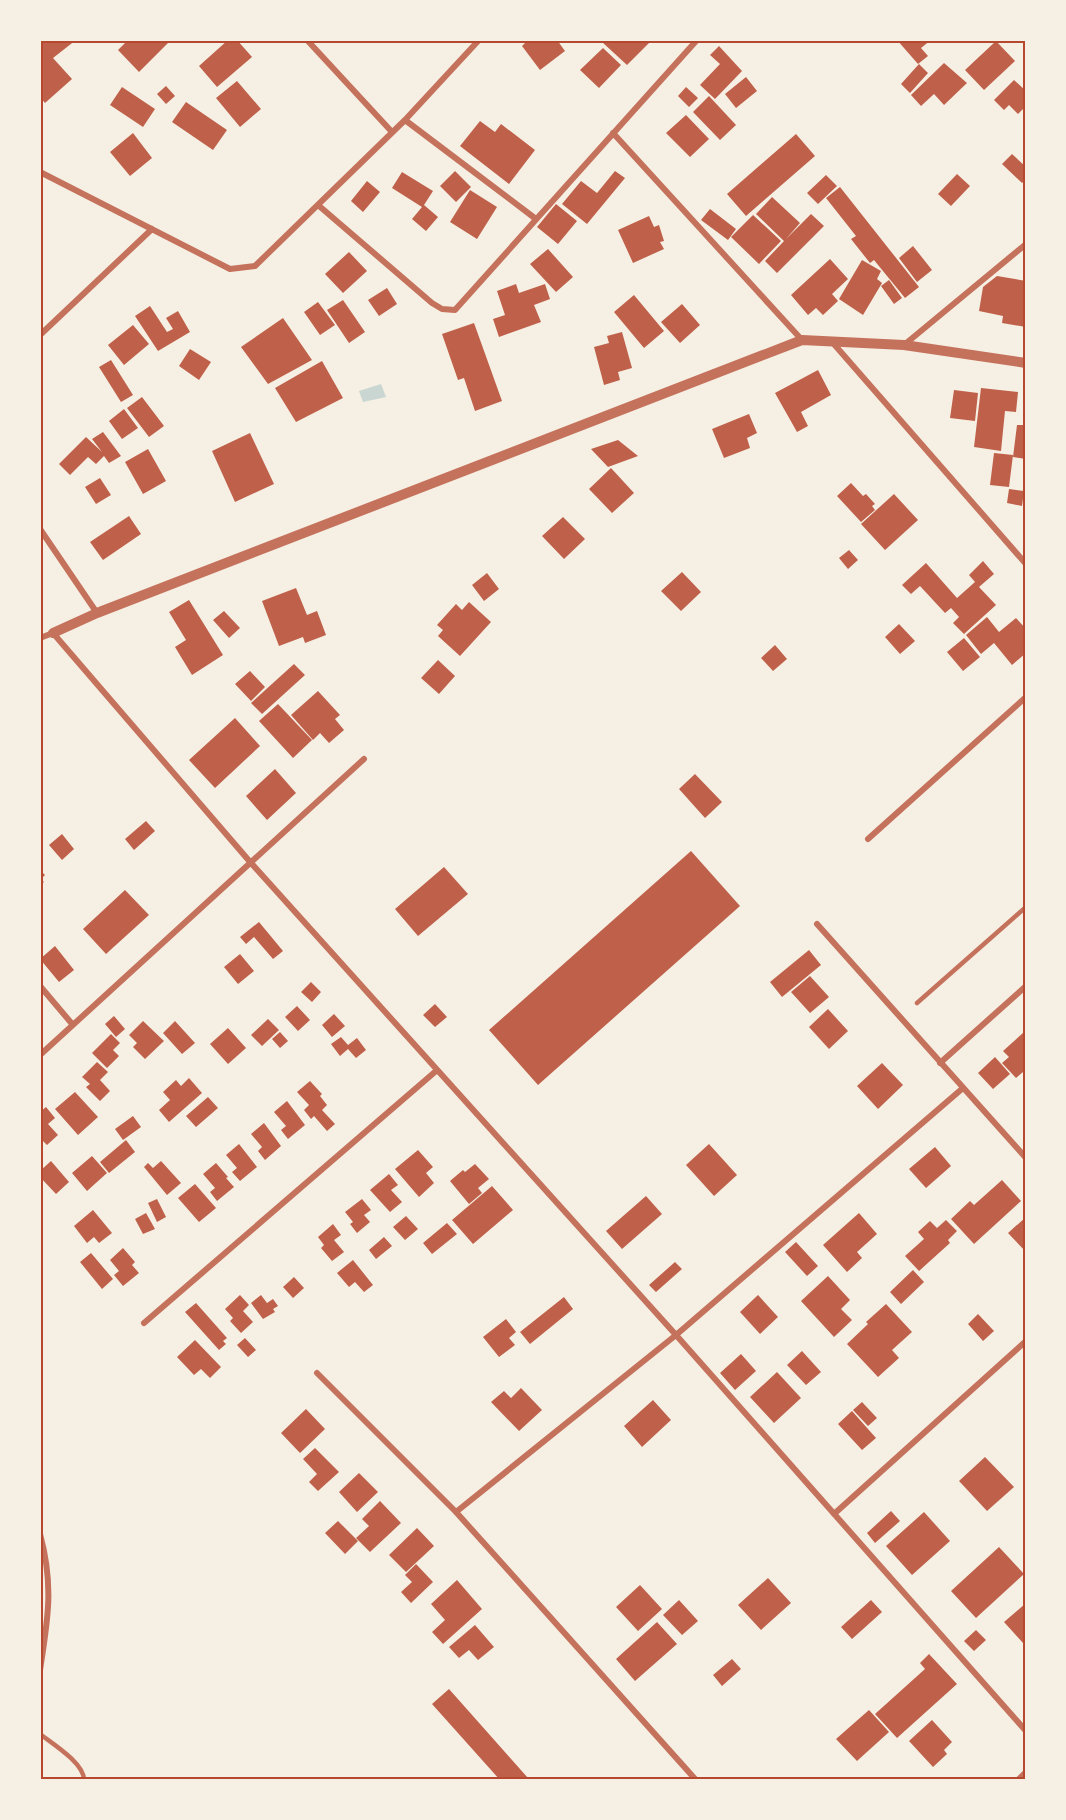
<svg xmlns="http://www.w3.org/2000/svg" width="1066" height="1820" viewBox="0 0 1066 1820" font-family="'Fira Sans Condensed',sans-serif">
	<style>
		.water { fill: #c9d6d2 }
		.building { fill: #bf614a }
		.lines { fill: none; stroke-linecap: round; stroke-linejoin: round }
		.service { stroke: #c5725c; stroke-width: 4.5 }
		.minor { stroke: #c5725c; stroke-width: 6 }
		.tertiary { stroke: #c5725c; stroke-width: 10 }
		.neatline { fill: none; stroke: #b5482f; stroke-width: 2 }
	</style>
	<rect width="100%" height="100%" fill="#f6efe4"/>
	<path class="water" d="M381,384l5,13 -23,5 -4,-11z"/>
	<path class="building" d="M40,40h36l-23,18 19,21 -27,24 -5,-6z
		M128,40h43l-32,32 -21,-22z
		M228,40h9l15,17 -35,30 -18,-21z
		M528,40h29l8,11 -25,19 -18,-24z
		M604,40h48l-25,25 -25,-23z
		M897,40h34l-10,8 7,8 -10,8z
		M996,41l19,20 -31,29 -19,-20z
		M719,46l23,25 -27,28 -15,-14 20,-21 -10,-9z
		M603,48l18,17 -22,23 -19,-18z
		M944,63l23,20 -23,22 -10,-11 -13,12 -10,-11z
		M919,64l9,9 -18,20 -9,-9z
		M746,77l11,14 -21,17 -11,-14z
		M1014,80l12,11v15l-8,8 -9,-9 -5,5 -10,-10z
		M237,81l24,28 -21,18 -24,-29z
		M166,86l9,10 -9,8 -9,-10z
		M122,87l33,22 -12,18 -33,-22z
		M686,87l12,11 -9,9 -11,-11z
		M709,96l27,29 -16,15 -27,-28z
		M186,102l41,28 -14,20 -41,-28z
		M686,115l23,24 -19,18 -24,-24z
		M480,121l15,11 6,-8 34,26 -26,34 -49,-38z
		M133,133l19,25 -22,18 -20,-24z
		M796,134l19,22 -69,60 -19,-22z
		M1012,154l14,13v12l-4,4 -20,-19z
		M455,171l16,16 -15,15 -16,-16z
		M615,171l10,7 -38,46 -25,-20 19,-23 16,12z
		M402,172l31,19 -9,14 14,12 -12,14 -14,-12 10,-12 -30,-19z
		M957,174l13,12 -19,20 -13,-12z
		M826,175l11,11 -19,18 -11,-11z
		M367,181l13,11 -17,20 -12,-11z
		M840,187l79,100 -14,11 -31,-38 -4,3 -19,-24 5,-3 -30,-38z
		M470,190l27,17 -20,32 -27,-17z
		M772,197l28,26 -14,16 25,-25 13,12 -47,47 -12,-12 19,-20 -28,-27z
		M556,204l21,17 -19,23 -21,-17z
		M710,209l26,20 -8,11 -27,-20z
		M753,215l28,26 -22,23 -28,-27z
		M649,216l5,11 5,-2 5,16 -4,1 4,7 -31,14 -15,-33z
		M913,246l19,24 -15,12 -18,-24z
		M548,249l25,28 -17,15 -26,-28z
		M349,252l18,19 -24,22 -18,-19z
		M830,259l18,20 -16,15 6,7 -15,14 -7,-7 -8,7 -17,-20z
		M862,260l19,11 -4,8 5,4 -19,32 -24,-16z
		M997,276l29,5v46l-24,-4 1,-7 -24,-5 4,-24z
		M889,280l13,18 -8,6 -13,-18z
		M516,284l3,9 26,-9 5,15 -16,6 7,17 -42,15 -6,-18 12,-4 -8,-24z
		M387,288l10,16 -18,12 -11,-16z
		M634,295l30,36 -20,17 -30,-36z
		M343,300l22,32 -16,11 -22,-33z
		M318,302l17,23 -15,10 -16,-23z
		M682,304l18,21 -20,18 -19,-21z
		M150,306l17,26 6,-3 -7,-11 12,-7 12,21 -32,19 -23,-35z
		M283,318l29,42 -44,24 -27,-37z
		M474,323l28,78 -27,10 -11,-33 -6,2 -16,-46z
		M133,325l16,19 -25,21 -16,-20z
		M622,332l10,36 -14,4 2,8 -16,5 -10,-38 15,-4 -2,-7z
		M190,349l21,13 -12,18 -20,-14z
		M111,360l22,35 -12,7 -22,-35z
		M322,361l21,37 -47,24 -21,-34z
		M818,370l13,25 -30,17 7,14 -11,6 -22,-39z
		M981,388l37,4 -2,20 -11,-1 -4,40 -27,-4z
		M954,390l24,3 -3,28 -25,-3z
		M142,397l22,29 -15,11 -22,-29z
		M124,409l14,19 -16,11 -13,-18z
		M749,414l8,19 -10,5 3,10 -26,10 -12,-29z
		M1017,425h9v34l-13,-2z
		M103,432l18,24 -12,7 -5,-7 -8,8 -8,-7 -18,18 -11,-11 27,-27 16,15 -10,-13z
		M250,433l24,51 -39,18 -23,-51z
		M618,440l20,16 -30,11 -17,-18z
		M148,449l18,32 -23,13 -18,-32z
		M994,453l19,2 -4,32 -19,-2z
		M611,468l23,25 -22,20 -23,-24z
		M100,478l11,17 -15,9 -11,-17z
		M851,483l12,13 3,-2 9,10 -3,2 3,4 -14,12 -24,-26z
		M1009,489l15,2 -2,15 -15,-3z
		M894,494l24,26 -33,30 -24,-26z
		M129,516l12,18 -38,26 -13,-18z
		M563,517l22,22 -21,20 -22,-23z
		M849,550l9,10 -10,9 -9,-11z
		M983,561l11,13 -15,13 17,18 -32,29 -11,-11 6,-6 -8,-9 -6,5 -25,-27 -9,8 -9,-9 24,-22 31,35 18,-16 -6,-7z
		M682,572l19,20 -20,19 -20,-20z
		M487,573l12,16 -15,12 -12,-16z
		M296,588l11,27 10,-4 9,24 -21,8 -2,-6 -24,9 -17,-45z
		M189,600l34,55 -31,20 -17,-28 11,-7 -17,-28z
		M469,602l22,20 -31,34 -22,-20 5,-6 -6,-5 19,-21 6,6z
		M224,611l16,17 -11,10 -16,-18z
		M987,617l12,15 17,-14 10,11v24l-14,12 -18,-22 -13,11 -15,-19z
		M899,624l16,17 -15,13 -15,-17z
		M964,638l16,19 -17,14 -16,-19z
		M775,645l12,14 -14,12 -12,-13z
		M438,660l17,16 -16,18 -18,-16z
		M294,664l11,11 -43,39 -11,-11z
		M250,671l15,16 -14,14 -16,-17z
		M318,691l22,24 -5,4 9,11 -15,13 -9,-10 -7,7 -22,-25z
		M278,704l34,36 -19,18 -34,-37z
		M235,718l25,28 -45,42 -26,-28z
		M275,769l21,24 -29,27 -21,-24z
		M695,774l27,28 -17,16 -26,-29z
		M146,821l9,10 -21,19 -9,-11z
		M62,834l12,15 -12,11 -13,-15z
		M691,851l49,55 -202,179 -49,-55z
		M444,867l24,27 -50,42 -23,-27z
		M40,870l5,5 -4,4 3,3 -4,3z
		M125,890l24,25 -43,39 -23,-25z
		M259,922l24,29 -10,8 -19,-22 -8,7 -6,-7z
		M55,946l19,24 -15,12 -19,-23z
		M809,950l12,15 -39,32 -12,-15z
		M240,954l14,17 -16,13 -14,-17z
		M810,976l19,21 -19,16 -19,-21z
		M311,982l10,10 -9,10 -11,-10z
		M435,1004l12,13 -12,10 -12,-12z
		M297,1006l13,14 -12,11 -13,-14z
		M828,1009l20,22 -19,18 -20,-22z
		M334,1014l11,12 -13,11 -10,-12z
		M114,1016l11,13 -9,8 -11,-13z
		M268,1019l11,11 -17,16 -11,-11z
		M143,1021l21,20 -19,18 -12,-12 4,-4 -8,-8z
		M175,1021l20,22 -13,11 -19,-21z
		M228,1028l18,20 -18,16 -18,-20z
		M280,1032l8,9 -8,7 -8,-9z
		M1024,1032l2,2v41l-3,-3 -7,6 -14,-15 7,-6 -6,-6z
		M111,1034l9,9 -7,7 6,6 -12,12 -15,-15z
		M341,1037l7,8 9,-7 9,12 -10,8 -8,-9 -8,7 -9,-12z
		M995,1057l15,17 -17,15 -15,-16z
		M97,1062l11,10 -8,8 10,11 -10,10 -14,-14 4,-3 -8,-7z
		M882,1063l21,22 -25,24 -21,-23z
		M189,1078l13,15 -33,29 -10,-12 11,-10 -7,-8 13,-12 5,6z
		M310,1081l12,13 -2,2 7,9 -5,5 13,14 -8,7 -13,-15 -3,3 -7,-9 5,-5 -12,-13z
		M75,1092l23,25 -20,18 -23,-26z
		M208,1097l10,11 -22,19 -10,-11z
		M287,1101l18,24 -17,14 -7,-9 5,-4 -12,-14z
		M46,1107l9,11 -7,6 10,11 -11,10 -7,-7v-26z
		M133,1116l8,11 -18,13 -8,-11z
		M264,1123l17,23 -16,14 -7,-9 4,-4 -11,-13z
		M126,1140l9,12 -26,21 -9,-11z
		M239,1144l18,23 -17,14 -8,-9 5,-4 -11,-13z
		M709,1144l28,31 -23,21 -28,-31z
		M935,1147l16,19 -25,22 -17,-19z
		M418,1150l15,17 -7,6 8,10 -15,14 -24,-28z
		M92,1156l15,17 -20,18 -15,-18z
		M51,1161l18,21 -13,12 -16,-17v-6z
		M161,1161l20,22 -14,12 -23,-28 4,-4 5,5z
		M216,1163l12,14 -2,1 8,9 -17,14 -7,-9 5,-4 -12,-14z
		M475,1164l14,15 -11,9 4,5 -13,11 -19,-23 13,-11 2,2z
		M389,1174l9,11 -7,5 11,12 -12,10 -20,-22z
		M1002,1180l19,21 -47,43 -23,-25 19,-18 4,4z
		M195,1184l21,24 -17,14 -21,-24z
		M492,1186l21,24 -40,34 -21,-24z
		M646,1196l16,18 -40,35 -16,-18z
		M157,1199l9,18 -9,5 -9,-19z
		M362,1199l9,11 -7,5 6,7 -13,11 -7,-9 3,-2 -8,-10z
		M93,1210l19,23 -13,10 -5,-6 -7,6 -13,-17z
		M146,1213l9,16 -12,5 -8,-15z
		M859,1213l18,21 -20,18 5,6 -15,14 -24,-27z
		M406,1216l12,13 -13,11 -12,-13z
		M1026,1217v35l-18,-19z
		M946,1220l11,11 -9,9 2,3 -31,28 -14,-15 19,-17 -6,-7 12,-11 7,7z
		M447,1223l10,11 -25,20 -9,-11z
		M333,1224l8,11 -7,5 10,12 -12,9 -11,-13 3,-3 -6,-8z
		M384,1237l8,9 -16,13 -7,-9z
		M796,1242l22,24 -11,10 -22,-24z
		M123,1248l12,14 -3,3 7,8 -16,13 -9,-11 5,-4 -9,-11z
		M91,1253l22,26 -11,10 -22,-27z
		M353,1260l20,25 -9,7 -9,-10 -6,5 -12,-14z
		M675,1262l7,7 -26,23 -7,-7z
		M913,1270l11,12 -23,22 -11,-12z
		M828,1276l22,24 -9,9 11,11 -18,17 -33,-36z
		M294,1277l10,11 -11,10 -10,-11z
		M240,1295l9,10 -6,6 10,11 -12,11 -11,-12 3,-3 -8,-9z
		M261,1295l6,8 6,-4 5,7 -5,3 2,3 -12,7 -12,-16z
		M758,1295l20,22 -18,17 -20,-22z
		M564,1297l9,12 -43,35 -10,-12z
		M196,1303l31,35 -4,3 3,3 -7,6 -34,-38z
		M886,1304l26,28 -20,18 7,8 -21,19 -31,-33 21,-20 -2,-2z
		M978,1314l16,17 -11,10 -15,-17z
		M506,1319l10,13 -7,6 6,7 -16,12 -16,-20z
		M245,1338l11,12 -8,7 -11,-12z
		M195,1340l26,27 -11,11 -9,-9 -7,6 -17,-18z
		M802,1351l19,21 -15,13 -19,-20z
		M741,1354l15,17 -21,19 -15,-17z
		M777,1372l24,26 -27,25 -24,-26z
		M521,1388l21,22 -23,21 -28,-29 13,-11 7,7z
		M653,1400l18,20 -29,27 -18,-21z
		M862,1402l15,16 -9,8 -15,-16z
		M306,1409l19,20 -25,24 -19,-20z
		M852,1411l24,27 -14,12 -24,-26z
		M315,1448l24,24 -21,19 -9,-9 8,-8 -14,-15z
		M985,1457l29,30 -27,24 -28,-30z
		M359,1473l19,19 -21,20 -18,-20z
		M380,1501l21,22 -31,29 -14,-14 13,-12 -7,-7z
		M891,1511l9,10 -25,22 -8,-10z
		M924,1512l26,29 -38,34 -26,-29z
		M338,1521l20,20 -13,13 -20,-21z
		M417,1528l17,18 -28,26 -17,-17z
		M999,1547l25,27 -48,44 -25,-27z
		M416,1564l17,18 -22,21 -10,-11 11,-10 -7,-7z
		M768,1578l23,25 -30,27 -23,-25z
		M457,1580l25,29 -39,35 -11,-12 13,-12 -14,-16z
		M640,1585l22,24 -24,22 -22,-24z
		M679,1600l19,21 -16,14 -19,-20z
		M871,1600l11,12 -30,27 -11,-12z
		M1026,1603v38l-3,2 -19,-21z
		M657,1622l20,22 -42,37 -19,-22z
		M475,1625l19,22 -16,13 -9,-10 -10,8 -10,-11z
		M976,1630l10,10 -12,11 -10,-10z
		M929,1654l28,30 -60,54 -22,-24 50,-45 -5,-6z
		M732,1659l9,10 -19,17 -9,-11z
		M449,1689l79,89 -1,2h-27l-68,-76z
		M869,1710l20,22 -32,29 -21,-22z
		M932,1720l20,22 -8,8 3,4 -14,13 -24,-26z"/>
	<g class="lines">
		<path class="service" d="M917,1003l109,-96
			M40,1734c13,10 44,29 44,46"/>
		<path class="minor" d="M307,40l85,92
			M405,120l131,99
			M613,133l189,207
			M40,172l190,97 25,-3 150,-146 74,-80
			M318,205l114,98 10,6 13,1 242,-270
			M40,335l112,-106
			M833,343l193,221
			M904,345l122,-101
			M40,529l57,84
			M40,638l13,-5 198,230 425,472 350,396
			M868,839l158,-142
			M817,924l209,234
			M40,986l33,39
			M40,1055l324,-296
			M940,1063l86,-77
			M144,1323l292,-252
			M317,1373l139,139 240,268
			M456,1512l220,-177 287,-247
			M834,1514l192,-173
			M40,1534c14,51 8,85 0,136
			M1018,1780l8,-8"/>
		<path class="tertiary" d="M53,633l44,-20 705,-273 102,5 122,18"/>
	</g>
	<rect width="1066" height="1820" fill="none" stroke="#f6efe4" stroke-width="84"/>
	<rect x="42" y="42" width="982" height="1736" class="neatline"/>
</svg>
